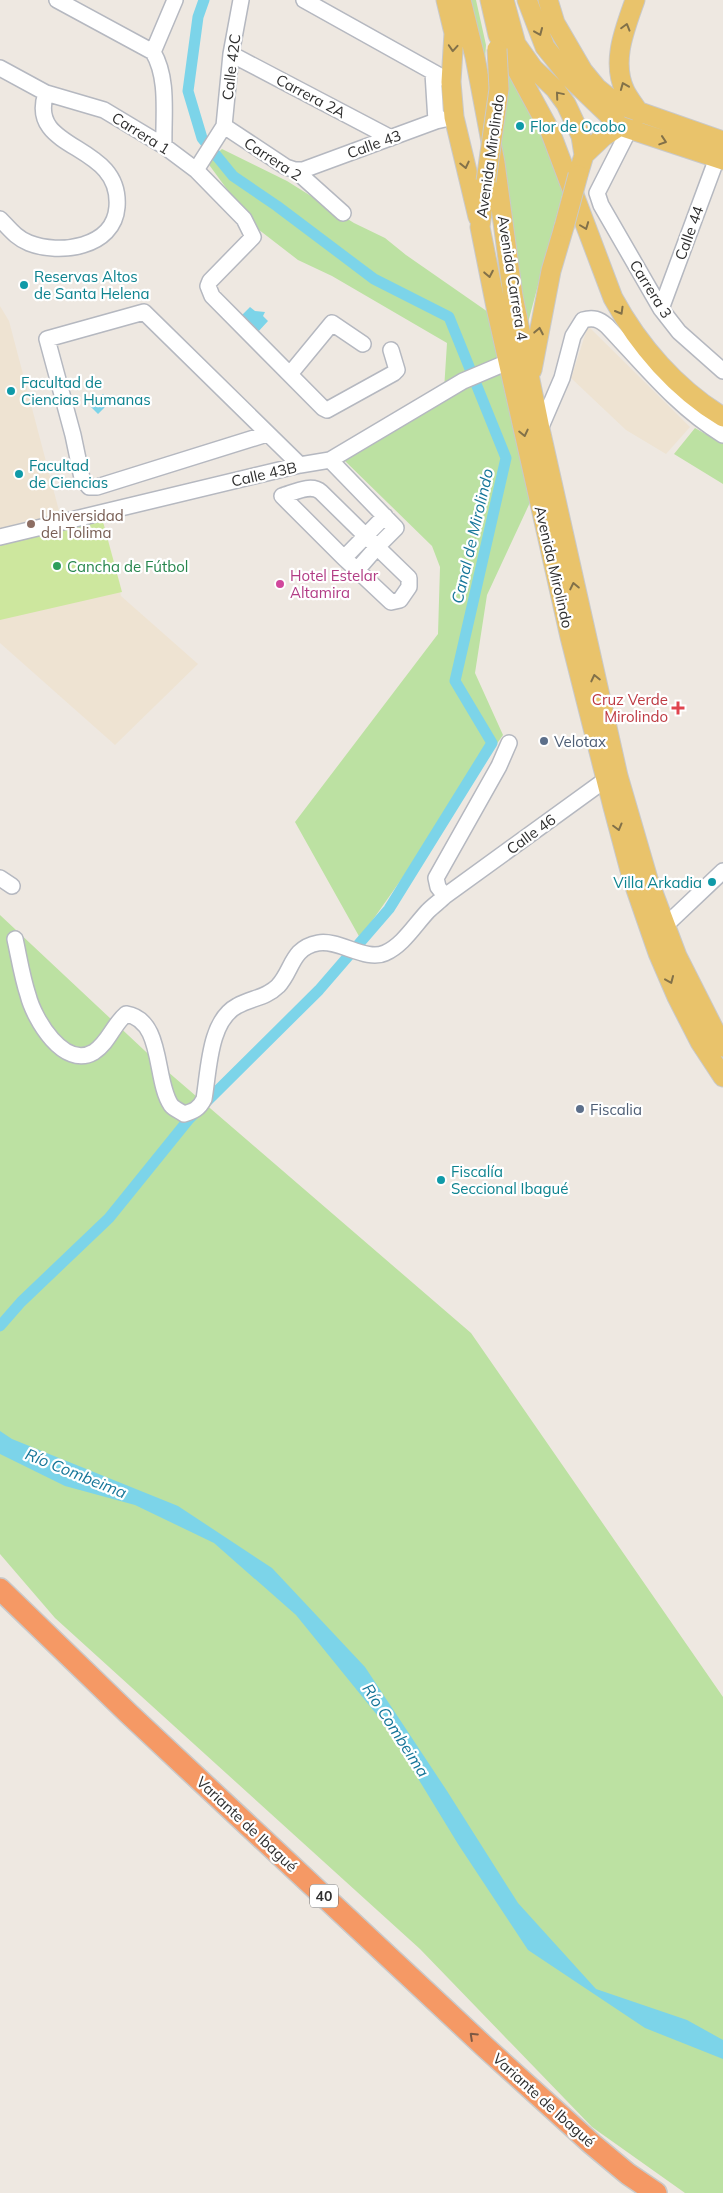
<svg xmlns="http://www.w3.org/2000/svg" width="723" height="2193" viewBox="0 0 723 2193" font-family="Mulish,sans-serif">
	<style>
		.education { fill: #eee3d2 }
		.green { fill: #bce1a2 }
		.pitch { fill: #cde79e }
		.water { fill: #7cd4e9 }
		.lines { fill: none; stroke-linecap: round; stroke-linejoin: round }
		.canal { stroke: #7cd4e9; stroke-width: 11 }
		.minor-casing { stroke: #b5b8c0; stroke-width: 18 }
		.major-casing { stroke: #c9c9c9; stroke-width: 21 }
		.highway-casing { stroke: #c9c9c9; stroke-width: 24 }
		.minor { stroke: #fff; stroke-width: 15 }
		.major { stroke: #e9c36b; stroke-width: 19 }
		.highway { stroke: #f59965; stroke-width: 21 }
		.major-bridge-casing { stroke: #c9c9c9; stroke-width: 21; stroke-linecap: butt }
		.major-bridge { stroke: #e9c36b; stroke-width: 19 }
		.oneway { stroke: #827149 }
		.oneway2 { stroke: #7e5944 }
		.culture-dot { fill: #0f9aa8; stroke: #fff; stroke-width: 2 }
		.education-dot { fill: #8d6e63; stroke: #fff; stroke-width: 2 }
		.leisure-dot { fill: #2e9e5b; stroke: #fff; stroke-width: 2 }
		.hotel-dot { fill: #d1479c; stroke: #fff; stroke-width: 2 }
		.health-dot { fill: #e0444e; stroke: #fff; stroke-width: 2 }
		.service-dot { fill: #5c6f8a; stroke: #fff; stroke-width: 2 }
		.labels { text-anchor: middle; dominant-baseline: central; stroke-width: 4.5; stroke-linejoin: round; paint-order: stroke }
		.shield { fill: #fff; stroke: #6d6d6d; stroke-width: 1 }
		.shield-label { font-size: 14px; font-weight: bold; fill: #2e2e2e }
		.street-label { font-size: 15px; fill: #2e2e2e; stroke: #fff }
		.culture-label { font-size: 15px; fill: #0d838f; stroke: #fff; text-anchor: start }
		.education-label { font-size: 15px; fill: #785e54; stroke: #fff; text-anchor: start }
		.leisure-label { font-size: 15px; fill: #27864d; stroke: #fff; text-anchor: start }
		.hotel-label { font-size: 15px; fill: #b23c85; stroke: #fff; text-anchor: start }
		.health-label { font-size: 15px; fill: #be3a42; stroke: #fff; text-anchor: end }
		.service-label { font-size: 15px; fill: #4e5e75; stroke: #fff; text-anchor: start }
		.water-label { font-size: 16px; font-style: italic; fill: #167699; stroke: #fff }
	</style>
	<rect width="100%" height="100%" fill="#eee8e1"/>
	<path class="education" d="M0,306l9,15 54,205 39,-8 19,78 77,68 -83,81 -115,-102z
		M588,326l102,101 -24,27 -40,-24 -55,-52z"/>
	<path class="green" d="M467,0h9l10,45 -3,42z
		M503,65l36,63 24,64 -37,138 -28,-175z
		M222,149l65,32 67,42 31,15 21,17 82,57 45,184 -46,99 -12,78 28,62 -143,203 -65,-116 143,-188 2,-67 -8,-21 -87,-85 99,-71 3,-47 -115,-67 -34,-16 -44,-34 -47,-64z
		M695,428l28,16v40l-49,-30z
		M0,915l160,150 311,268 252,364v496h-38l-93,-66 -172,-178 -365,-331 -55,-64z"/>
	<path class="pitch" d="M102,518l20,74 -122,28v-80z"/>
	<path class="water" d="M250,307l5,4 10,1 -2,4 5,5 -11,12 -17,-16z
		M103,394l8,7 -13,13 -8,-8z
		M0,1431l12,8 166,67 94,62 93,99 82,124 71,112 78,86 91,31 36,20v19l-78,-31 -117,-78 -70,-106 -72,-118 -90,-111 -82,-72 -79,-38 -70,-19 -65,-32z"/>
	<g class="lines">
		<path class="canal" d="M0,1326l21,-24 88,-84 80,-99 130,-129 70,-81 103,-166 -37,-62 51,-223 -57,-141 -75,-38 -97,-73 -44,-30 -31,-38 -14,-47 10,-74 6,-17"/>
		<defs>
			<path id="minor" d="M57,0l96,52
				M304,0l147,82
				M231,54l160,84
				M0,68l46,25 58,17 60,36 32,24 48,49 9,18 -43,44 -2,5 4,10 111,112 4,2 67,-37 3,-3 -6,-20
				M433,73l3,48
				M224,126l62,41 9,3 48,43
				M629,130l-32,63 4,12 60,104 18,23 44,39
				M164,146c-1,-30 5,-67 -11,-94l22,-52
				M196,170l28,-44 7,-72 10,-54
				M295,170h8l133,-49 18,-4
				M0,219c9,9 16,19 29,24 30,12 85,5 88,-36 5,-66 -91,-54 -71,-114
				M661,309l56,-151
				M290,374l42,-51 31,21
				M540,429l22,-51 11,-42 10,-16c10,-3 16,-1 24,6 37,39 70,81 116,109
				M267,434l-170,53h-8l-7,-9 -9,-43 -26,-96 97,-27 156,153
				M330,460l66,68 -19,19 32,31v9l-9,13 -9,2 -34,-32
				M0,537l300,-72 30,-5 133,-79 45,-19
				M344,558l-62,-62c11,-3 29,-13 39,-4l56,55 -20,23 -13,-12 41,-42
				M0,878l12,8
				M445,896l-7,-9 -2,-9 63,-112 10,-23
				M666,925l57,-54
				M15,939c4,18 7,38 13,56 6,24 36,75 66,57 15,-10 19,-27 32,-38 38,6 28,66 45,91 3,4 9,6 13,9 10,-3 15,-5 20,-15 5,-29 5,-78 33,-93 14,-8 29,-8 41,-20 15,-16 13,-38 40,-43 21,-4 48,19 67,10 18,-8 29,-27 43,-42 5,-5 12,-10 17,-15l160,-116 11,-3"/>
			<path id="major" d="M446,0l8,33 -3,49 3,35 24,100
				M461,0l14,57 20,106 18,133 27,133 78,347 30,103 29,77 46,91
				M490,0l8,35 52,96 63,167c26,48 64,91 110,119
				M504,0l12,44 17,24 22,21 11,15 15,32 3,19 -6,20
				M527,0l18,47 25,31 50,48 103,34
				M548,0l7,23 28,48 14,17 20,16 106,37
				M635,0c-10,29 -24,61 -10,91 4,8 10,15 15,23
				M584,155l19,-18 17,-11
				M486,181l-6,46 17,85 73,325 43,170 19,71 26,75 19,44 23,45 23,35
				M532,370l19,-99 13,-44"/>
			<path id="highway" d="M0,1589l128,124 357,334 107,97 36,30 28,19"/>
		</defs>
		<use href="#minor" class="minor-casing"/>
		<use href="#major" class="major-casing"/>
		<use href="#highway" class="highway-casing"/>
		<use href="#minor" class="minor"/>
		<use href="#major" class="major"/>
		<use href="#highway" class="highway"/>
		<defs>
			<path id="major-bridge" d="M486,181l13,-92 -2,-40
				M564,227l14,-52"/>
		</defs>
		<use href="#major-bridge" class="major-bridge-casing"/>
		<use href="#major-bridge" class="major-bridge"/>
	</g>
	<defs><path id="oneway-chevron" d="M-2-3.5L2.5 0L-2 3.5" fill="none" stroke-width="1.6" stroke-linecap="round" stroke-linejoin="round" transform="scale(1.25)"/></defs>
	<g class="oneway">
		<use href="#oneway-chevron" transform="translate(626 27) rotate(-74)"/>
		<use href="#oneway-chevron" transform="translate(539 32) rotate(67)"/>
		<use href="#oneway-chevron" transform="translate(453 48) rotate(94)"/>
		<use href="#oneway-chevron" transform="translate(624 86) rotate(-112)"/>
		<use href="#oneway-chevron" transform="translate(559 95) rotate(-130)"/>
		<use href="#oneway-chevron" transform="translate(663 141) rotate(18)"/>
		<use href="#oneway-chevron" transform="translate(465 165) rotate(77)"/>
		<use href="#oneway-chevron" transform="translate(585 226) rotate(69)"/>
		<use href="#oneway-chevron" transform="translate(489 274) rotate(79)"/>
		<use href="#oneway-chevron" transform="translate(620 311) rotate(60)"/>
		<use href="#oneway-chevron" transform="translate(539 331) rotate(-79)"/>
		<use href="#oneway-chevron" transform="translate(524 433) rotate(77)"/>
		<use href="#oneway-chevron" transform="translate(574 586) rotate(-102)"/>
		<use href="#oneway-chevron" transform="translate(595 678) rotate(-103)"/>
		<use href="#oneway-chevron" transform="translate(618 827) rotate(75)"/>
		<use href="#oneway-chevron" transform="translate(670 980) rotate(67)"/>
	</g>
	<use class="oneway2" href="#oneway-chevron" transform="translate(473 2036) rotate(-137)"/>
	<g class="culture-dot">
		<circle cx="520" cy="126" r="5"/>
		<circle cx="24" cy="285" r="5"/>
		<circle cx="11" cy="391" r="5"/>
		<circle cx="19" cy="474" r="5"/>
		<circle cx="712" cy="882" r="5"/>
		<circle cx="441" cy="1180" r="5"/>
	</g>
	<circle class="education-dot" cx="31" cy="524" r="5"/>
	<circle class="leisure-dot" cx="57" cy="566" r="5"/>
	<circle class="hotel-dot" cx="280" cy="584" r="5"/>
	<path class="health-dot" d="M675.5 700.5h5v5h5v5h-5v5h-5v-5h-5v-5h5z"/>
	<g class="service-dot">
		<circle cx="544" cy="741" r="5"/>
		<circle cx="580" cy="1109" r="5"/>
	</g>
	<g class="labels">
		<rect class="shield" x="310" y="1884.5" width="28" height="23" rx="4"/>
		<g class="shield-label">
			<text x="324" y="1896">40</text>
		</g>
		<g class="street-label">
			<text transform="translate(231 67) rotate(-83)">Calle 42C</text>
			<text transform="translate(311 96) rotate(28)">Carrera 2A</text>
			<text transform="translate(141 133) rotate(32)">Carrera 1</text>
			<text transform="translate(374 144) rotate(-20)">Calle 43</text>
			<text transform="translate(490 156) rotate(-82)">Avenida Mirolindo</text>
			<text transform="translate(273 159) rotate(33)">Carrera 2</text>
			<text transform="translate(689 233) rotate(-70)">Calle 44</text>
			<text transform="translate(513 278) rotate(81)">Avenida Carrera 4</text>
			<text transform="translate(651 289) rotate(58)">Carrera 3</text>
			<text transform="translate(264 474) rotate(-13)">Calle 43B</text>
			<text transform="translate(554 567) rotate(77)">Avenida Mirolindo</text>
			<text transform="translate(531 834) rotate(-36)">Calle 46</text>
			<text transform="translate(247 1824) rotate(43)">Variante de Ibagué</text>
			<text transform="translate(544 2100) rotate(42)">Variante de Ibagué</text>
		</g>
		<g class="culture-label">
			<text x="530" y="126">Flor de Ocobo</text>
			<text x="34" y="276">Reservas Altos<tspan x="34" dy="17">de Santa Helena</tspan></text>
			<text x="21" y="382">Facultad de<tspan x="21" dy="17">Ciencias Humanas</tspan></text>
			<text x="29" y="465">Facultad<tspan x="29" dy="17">de Ciencias</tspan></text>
			<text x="702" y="882" text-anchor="end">Villa Arkadia</text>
			<text x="451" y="1171">Fiscalía<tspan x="451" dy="17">Seccional Ibagué</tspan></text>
		</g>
		<g class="education-label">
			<text x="41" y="515">Universidad<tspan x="41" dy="17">del Tolima</tspan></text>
		</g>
		<g class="leisure-label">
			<text x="67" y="566">Cancha de Fútbol</text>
		</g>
		<g class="hotel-label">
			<text x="290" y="575">Hotel Estelar<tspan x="290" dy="17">Altamira</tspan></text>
		</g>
		<g class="health-label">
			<text x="668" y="699">Cruz Verde<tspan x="668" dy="17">Mirolindo</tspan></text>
		</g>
		<g class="service-label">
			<text x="554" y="741">Velotax</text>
			<text x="590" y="1109">Fiscalia</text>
		</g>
		<g class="water-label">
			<text transform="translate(472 536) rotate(-77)">Canal de Mirolindo</text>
			<text transform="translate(76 1473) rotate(22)">Río Combeima</text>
			<text transform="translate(396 1730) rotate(57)">Río Combeima</text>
		</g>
	</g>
</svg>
